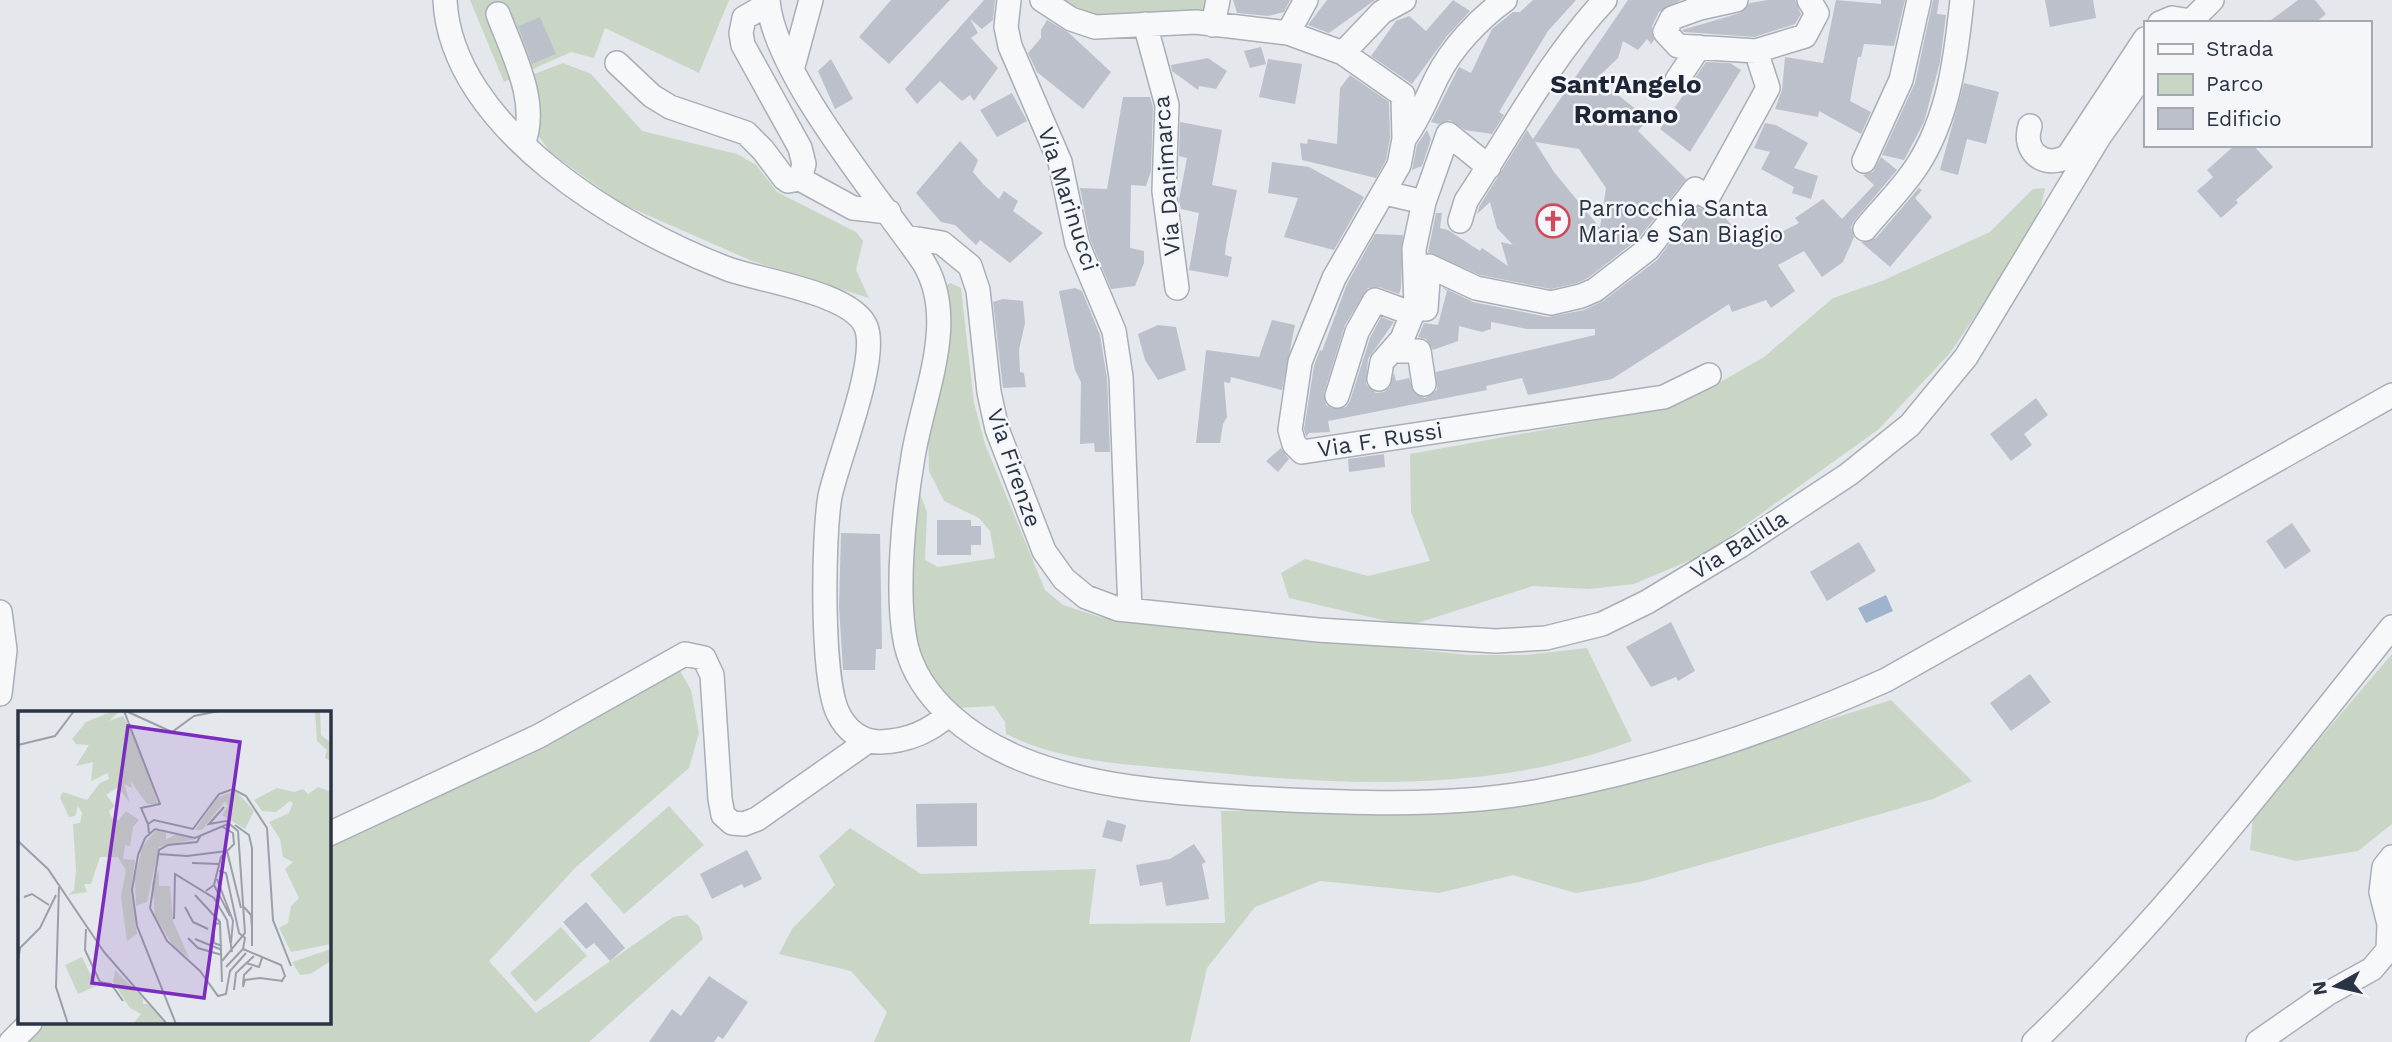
<svg xmlns="http://www.w3.org/2000/svg" width="2392" height="1042" viewBox="0 0 2392 1042" font-family="'Work Sans',sans-serif">
	<style>
		.green { fill: #c9d6c5 }
		.water { fill: #9fb4cc }
		.building { fill: #bbc0ca; fill-rule: evenodd }
		.lines { fill: none; stroke-linecap: round; stroke-linejoin: round }
		.minor-casing { stroke: #a9aeb7; stroke-width: 26 }
		.minor { stroke: #f7f8fa; stroke-width: 23 }
		.labels { text-anchor: middle; dominant-baseline: central; stroke-width: 5; stroke-linejoin: round; paint-order: stroke }
		.street-label { font-size: 23px; fill: #2b3445; stroke: #f4f6f9 }
		.poi-label { font-size: 23px; fill: #2b3445; stroke: #f4f6f9; text-anchor: start }
		.quarter-label { font-size: 26px; font-weight: bold; fill: #1d2536; stroke: #f4f6f9 }
		.inset-road { fill: none; stroke: #9a9fa9; stroke-width: 2 }
		.view { fill: #7b2cbf; fill-opacity: 0.15; stroke: #7b2cbf; stroke-width: 3.5 }
		.inset-edge { fill: none; stroke: #2b3445; stroke-width: 3.5 }
	</style>
	<rect width="100%" height="100%" fill="#e4e7ec"/>
	<path class="green" d="M470,0h259l-30,73 -94,-45 -11,30 -23,-6 -67,30z
		M1052,0h162l-4,19 -112,3z
		M563,63l28,11 51,57 95,23 19,11 21,27 79,40 7,9 -7,29 13,28 -117,-37 -132,-58 -70,-51 -15,-21 -6,-55z
		M2045,188l-8,38 -87,127 -71,76 -174,125 -71,30 -45,5 -56,-3 -125,40 -119,-28 -8,-25 24,-14 63,17 62,-15 -19,-49 -1,-58 194,-35 59,-14 61,-25 40,-23 69,-59 49,-17 108,-49 43,-43z
		M950,283l11,5 13,115 11,41 60,146 18,15 37,12 369,38h57l61,-7 45,93c-143,54 -296,44 -445,29 -63,-6 -124,-8 -181,-36l-1,-12 -11,-16 -37,2 -22,-19 -26,-61 6,-147 12,31 -2,48 13,7 57,-9 -5,-27 -11,-13 -35,-17 -15,-30 -1,-43 18,-110v-32z
		M2392,654v170l-34,27 -62,10 -46,-11 3,-33z
		M679,669l12,21 8,43 -10,35 -113,99 -87,94 47,52 137,-96 14,-2 12,11 4,13 -114,103h-569l21,-19h288v-178z
		M1891,700l81,81 -39,18 -293,83 -64,11 -63,-18 -74,18 -119,-12 -65,26 -48,61 -17,74h-316l13,-30 -36,-41 -72,-17 13,-25 43,-44 -16,-29 31,-28 71,46 175,-5 -7,55 136,-1 -4,-112 215,-1 218,-35z
		M669,806l35,39 -80,69 -34,-39z
		M561,927l26,29 -52,46 -25,-29z"/>
	<path class="water" d="M1886,595l7,16 -27,12 -8,-15z"/>
	<path class="building" d="M891,0h59l-61,64 -30,-27z
		M984,0h11l-2,20 -11,9 -12,-10 8,14 -7,5 27,30 -24,33 -4,-6 -8,6 -22,-20 -23,23 -12,-15z
		M1233,0h57l-6,12 -16,4 -31,-3z
		M1327,0h48l-46,33 -21,-8z
		M1453,0l17,11 -23,25 -35,48 -41,-28 25,-35 13,-5 17,15z
		M1533,0h43l-28,31 -49,81 5,3 -12,19 -27,-4 -15,-10 -12,4 -7,-2 28,-55 12,6 21,-44 21,-17h7z
		M1628,0h53l-22,12 -7,14 2,14 -3,4 -4,-5 -9,11 -15,-9 -5,17 -21,20 51,41 -10,12 48,48 -48,60 -50,39 -11,5 -26,6 -71,-14 -52,-23 8,-39h6l-2,15 8,2 32,21 2,-3 26,18 -7,-24 12,3 -16,-17 -7,-26 -13,12 2,-7 48,-77 6,9zM1535,142l44,7 27,39 -6,40 -46,-56z
		M1768,0h27l6,14 -6,10 -41,13 -70,-5 -2,-2 58,-17 10,-10z
		M1836,0l45,4v-4h24l-11,46 -30,-2 -3,13h-3l-8,44 21,11 -10,22 -42,-23 -1,6 -43,-8 7,-19 3,-33 38,6z
		M1933,0h6l-2,14 9,1 -6,47 -16,60 -20,38 -22,-5 33,-72z
		M2045,0h48l3,18 -46,9z
		M2298,0h17l11,14 -11,9h-48z
		M540,17l16,37 -24,10 -14,-38z
		M1047,20l22,13 42,39 -28,37 -46,-37 -9,-19 13,-15v-8z
		M1261,47l5,17 -16,4 -6,-17z
		M1208,58l19,13 -11,18 -17,-3 -1,4 -26,-19 -1,-6z
		M831,59l22,40 -18,10 -17,-38z
		M1268,59l34,5 -7,40 -36,-7z
		M1706,62l24,1 11,7 -51,82 -30,-23z
		M1350,75l39,27 1,36 -4,22 -10,18 -74,-18 -2,-17 7,1 1,-5 29,5 3,-56z
		M1964,83l35,9 -13,52 -19,-5 -9,36 -18,-5z
		M1012,93l15,28 -30,16 -17,-27z
		M1123,97h27l3,10 -2,64 -5,15 -15,-1 -1,63 14,3v12l-9,23 -24,3 -21,-50 -10,-51 27,1z
		M1180,122l42,8 -10,55 25,5 -11,54 -1,11 7,2 -4,20 -39,-7 10,-57 -18,-4 -2,-9 8,-42 -8,-2z
		M1765,123l11,2 32,18 -14,25 24,8 -7,23 -19,-6 2,-6 -33,-18 9,-17 -16,-4z
		M1427,130l4,9 -9,27 -10,4 5,-25z
		M960,141l18,19 -5,12 10,12 16,15 5,-8 14,10 -5,10 30,22 -33,30 -30,-23 -4,5 -21,-20 -14,-3 -25,-29z
		M2235,145h18l20,22 -37,33 2,3 -17,15 -24,-27 16,-14 -6,-7z
		M1881,157l16,13 -43,51 -3,6 3,10 -11,25 -21,15 -18,-26 -26,14 17,26 -24,17 -5,-8 -34,12 -3,-8 -117,75 -84,16 -6,-17 -36,8 1,4 -159,31 2,11 -21,1 -3,4 -2,-8 10,-63 6,-16 2,1 25,-67 28,-50 28,1 -2,53 -2,6 -20,-7 -11,1 -23,37 -21,68 2,12 8,4 12,-2 4,-6 20,-63 11,-21 13,5 -26,37 -2,25 10,9 8,-1 6,-5 4,-14 2,8 13,-3 5,15 11,5 12,-8 -1,-18 159,-37v-6h-68l-36,-7v7l-9,3 -23,-6 -1,15 -25,9 -7,-11 -8,-2 6,-14 14,2 9,-34 -5,-4 31,15 75,15 36,-7 19,-9 54,-41 41,-53 9,4 9,-3 25,27 5,-3 18,9 35,-18 -4,-5 28,-19 19,20 32,-34 -11,-10 10,-3z
		M1272,162l37,5 55,30 -30,53 -50,-13 14,-39 -30,-5z
		M1919,188l3,2 -7,8 17,19 -42,50 -29,-25 15,-4z
		M1075,288l7,3 18,44 7,43 3,74h-15l-1,-9 -14,1 1,-62 -6,-12 -16,-79z
		M1003,299l20,2 2,22 -6,27 1,22 4,1 2,14 -23,1 -10,-86z
		M1272,320l23,5 -13,65 -51,-13 -1,6 -6,-1 3,35 -4,7 -3,19h-24l10,-93 53,7z
		M1158,325l18,2 10,43 -28,10 -13,-20 -7,-26z
		M2036,398l12,17 -24,19 8,11 -21,16 -21,-27z
		M1281,448l8,11 -11,13 -12,-11z
		M1384,454l1,13 -36,5 -1,-13z
		M937,520h34v6h10v19h-10v10h-34z
		M2292,523l19,28 -26,18 -19,-28z
		M841,533l39,1 2,115h-6l-1,21h-32l-4,-64z
		M1859,542l17,29 -49,30 -17,-29z
		M1671,622l24,49 -17,10 -2,-4 -25,10 -25,-40z
		M2030,674l21,28 -40,29 -21,-28z
		M977,803v43l-60,1 -1,-43z
		M1107,820l19,5 -4,17 -20,-5z
		M1194,844l12,18 -4,2 7,35 -43,7 -4,-24 -22,4 -4,-21 34,-6z
		M747,850l15,29 -18,9 -2,-4 -30,15 -12,-25z
		M586,902l39,46 -15,13 -16,-18 -8,6 -23,-27z
		M709,976l39,26 -25,37 -5,-3 -4,6h-65l23,-33 9,7z"/>
	<g class="lines">
		<defs>
			<path id="minor" d="M445,0c6,128 177,229 283,269 33,12 125,24 138,58 13,32 -28,132 -36,169 -7,41 -9,182 8,217 8,17 23,29 42,29 28,-1 49,-10 69,-28
				M768,0c5,72 111,198 154,260 38,58 1,134 -9,197 -9,52 -18,137 -7,188 13,55 66,94 115,114 71,29 153,34 229,39 96,5 195,10 290,-7 118,-22 237,-62 346,-111l506,-285
				M1009,0l-3,27 4,19 50,116 17,81 37,88 7,46 9,233
				M1042,0l29,19 24,8 101,-5 92,11 55,20 60,42 1,44 -5,26 -65,113 -34,84 -10,68 4,14 8,8 362,-55 45,-22
				M1698,0l2,8 36,-8
				M1700,8l-28,10 -7,14 13,14 78,5 49,-15 12,-23 -8,-13
				M498,14c14,38 42,89 25,130
				M2160,23l12,-5 19,3
				M2189,23l23,-23
				M1145,24l22,81 -3,86 13,97
				M1213,25l5,-25
				M1288,33l18,-33
				M1343,53l39,-41 22,-12
				M617,63l35,33 18,11 76,26 17,17 21,28 4,3 12,-2 4,-15 -4,-16 -57,-103 -2,-12 3,-15 24,-14
				M792,70l19,-70
				M1677,80l22,-33
				M2030,126c-8,25 14,44 38,30l77,-117
				M1404,139c15,-20 22,-40 33,-62 15,-30 42,-58 68,-77
				M1864,161l37,-81 18,-80
				M800,179l53,29 36,4
				M1385,193l39,9 24,-68 41,33
				M1460,221l6,-20c45,-68 83,-141 139,-201
				M1865,229c17,-21 37,-40 52,-63 32,-49 39,-109 45,-166
				M906,237l36,6 28,23 8,24 11,102 8,37 47,122 20,28 22,18 32,12 200,21 178,11 50,-3 56,-14 45,-22 93,-56 109,-72 61,-49 56,-68 133,-220 46,-65
				M1416,305l10,4 3,-43 47,22 75,15 30,-7 14,-6 53,-41 47,-60 13,8 60,-109 -12,-37
				M1394,351h25l5,33
				M1379,379l3,-17 20,-23 14,-34 -2,-56 10,-47
				M1337,396l20,-64 18,-32 38,14
				M0,612l5,38 -5,44
				M329,834l210,-98 146,-82 19,4 8,17 8,124 3,16 9,8 12,1 13,-5 111,-78
				M11,1042l19,-19
				M2034,1042c133,-127 243,-272 358,-415
				M2258,1042l69,-48 45,-25 16,-19 1,-26 -8,-32 3,-25 8,-10"/>
		</defs>
		<use href="#minor" class="minor-casing"/>
		<use href="#minor" class="minor"/>
	</g>
	<defs>
		<symbol id="church-ring" viewBox="-11 -11 22 22"><circle r="9.5" fill="#f4f6f9" stroke="#d1495b" stroke-width="1.5"/><path d="M-1.2-6h2.4v3.5h3.3v2.4h-3.3V6h-2.4V-.1h-3.3v-2.4h3.3Z" fill="#d1495b"/></symbol>
	</defs>
	<g fill-rule="evenodd">
		<use href="#church-ring" x="1534" y="202" width="38" height="38"/>
	</g>
	<g class="labels">
		<g class="street-label">
			<text transform="translate(1167 176) rotate(-94)">Via Danimarca</text>
			<text transform="translate(1068 199) rotate(72)">Via Marinucci</text>
			<text transform="translate(1380 440) rotate(-9)">Via F. Russi</text>
			<text transform="translate(1014 468) rotate(71)">Via Firenze</text>
			<text transform="translate(1739 545) rotate(-32)">Via Balilla</text>
		</g>
		<g class="poi-label">
			<text x="1578" y="208">Parrocchia Santa<tspan x="1578" dy="26">Maria e San Biagio</tspan></text>
		</g>
		<g class="quarter-label">
			<text x="1626" y="84">Sant'Angelo<tspan x="1626" dy="30">Romano</tspan></text>
		</g>
	</g>
	<g transform="translate(18 711)">
		<rect width="313" height="313" fill="#e4e7ec"/>
		<path d="M95,0h7l-11,10 14,-5 13,23 22,65h-11l-17,-24 2,8 -8,-4 6,19 -12,-16 -12,8 9,11 -6,5 3,7 6,3 8,-10 13,9 -6,7 -3,19 -5,-1 -2,14 12,1 -4,32 6,42 -10,7 -6,-44 5,-27 -8,-13h-18l-9,27h-7l3,8 -19,3 6,-5 2,-20 -3,-46 7,-1 2,-10 -4,-7 -3,10 -6,1 -9,-19 3,-6 24,8 13,-17 9,-4 -1,-6 -17,8 2,-19 -17,4 13,-21 -13,-1 -4,-5 14,-17zM297,0h5l1,24 10,8v18l-6,-3 2,-8 -10,-9zM300,76l13,5v152l-40,8 -12,-24 9,-5 3,-17 8,-8 -14,-29 8,-7 -10,-5 -3,-18 -11,-17 20,-9 4,-10 -3,-2 -14,11 -14,-1 -8,-11 23,-12 17,4 9,-3 5,5zM218,80l18,20 -9,18 -23,-14 6,-9 -3,-5 -23,29h-7l23,-33zM138,119l10,3v7l10,-6 20,5 -37,8 -12,55 -11,4 -1,-27 7,-32zM141,159v16h11l3,35 16,37 -16,-12 -18,-30 -3,-33zM313,238v12l-21,13 -10,1 -8,-13zM64,246l14,29 -18,8 -13,-29zM97,259l28,28v6h5l17,20h-32l8,-10 -11,-6 -17,-26z" fill="#c9d6c5"/>
		<path class="inset-road" d="M106,0l36,93 -19,4 7,16M108,0l46,21 22,-16 25,-5M0,34l37,-9 19,-25M217,114l14,10 3,13v98M131,122l-1,-9 6,-4 39,9 26,-35 14,-5 13,7 21,32 6,92 18,46M183,124l-4,7 -29,3 -9,5 -9,58 17,33 33,30 18,25 8,-2 4,-23 16,-18M0,130l30,28 56,83 63,72M209,140l14,57M140,143l29,2 40,-5M174,152l28,1M201,160l7,2 13,60 6,5 -2,11M199,168l16,42 -2,22M196,174l16,31M41,176l-3,100 12,37M188,180l8,-6 7,-28 13,-13 -1,-11 -12,-7M177,184l25,27 2,60M6,186l8,-3 17,11M167,196l8,15 15,7M226,196l7,8 1,13M156,208l1,-45 39,24 13,22 5,32M203,212l-7,1v19l8,3M68,218l-1,21 15,32 11,2 12,17M170,227l10,10 24,7M177,228l27,11M225,238l38,16 4,11 -4,6M0,250l2,-13 20,-20 16,-33M204,250l23,-28 -7,-102 -12,-10 -17,3 15,-17M228,252l13,4 3,-9M208,256l17,-18M225,274l1,-10 8,-8M225,276l2,-7 15,-2 23,3M216,279l2,-17 18,-17M158,313l-39,-98 -5,-36 6,-35 7,-17 10,-9 40,9 33,-14"/>
		<path class="view" d="M110,15l112,16 -36,256 -112,-15z"/>
		<rect width="313" height="313" class="inset-edge"/>
	</g>
	<rect x="2144" y="21" width="228" height="126" fill="#f4f6f9" stroke="#a4a8b1" stroke-width="2"/>
	<rect x="2158" y="44" width="35" height="10" fill="#f7f8fa" stroke="#a4a8b1" stroke-width="2"/>
	<text x="2206" y="56" font-size="21" fill="#2b3445">Strada</text>
	<rect x="2158" y="74" width="35" height="21" fill="#c9d6c5" stroke="#a4a8b1" stroke-width="2"/>
	<text x="2206" y="91" font-size="21" fill="#2b3445">Parco</text>
	<rect x="2158" y="108" width="35" height="21" fill="#bbc0ca" stroke="#a4a8b1" stroke-width="2"/>
	<text x="2206" y="126" font-size="21" fill="#2b3445">Edificio</text>
	<g transform="translate(2336 986) rotate(262)" stroke="#f4f6f9" stroke-width="5" paint-order="stroke">
	<path d="M0-5L12 26L0 18L-12 26Z" fill="#2b3445"/>
	<text y="-10" font-size="19" font-weight="bold" text-anchor="middle" fill="#2b3445">N</text>
	</g>
</svg>
